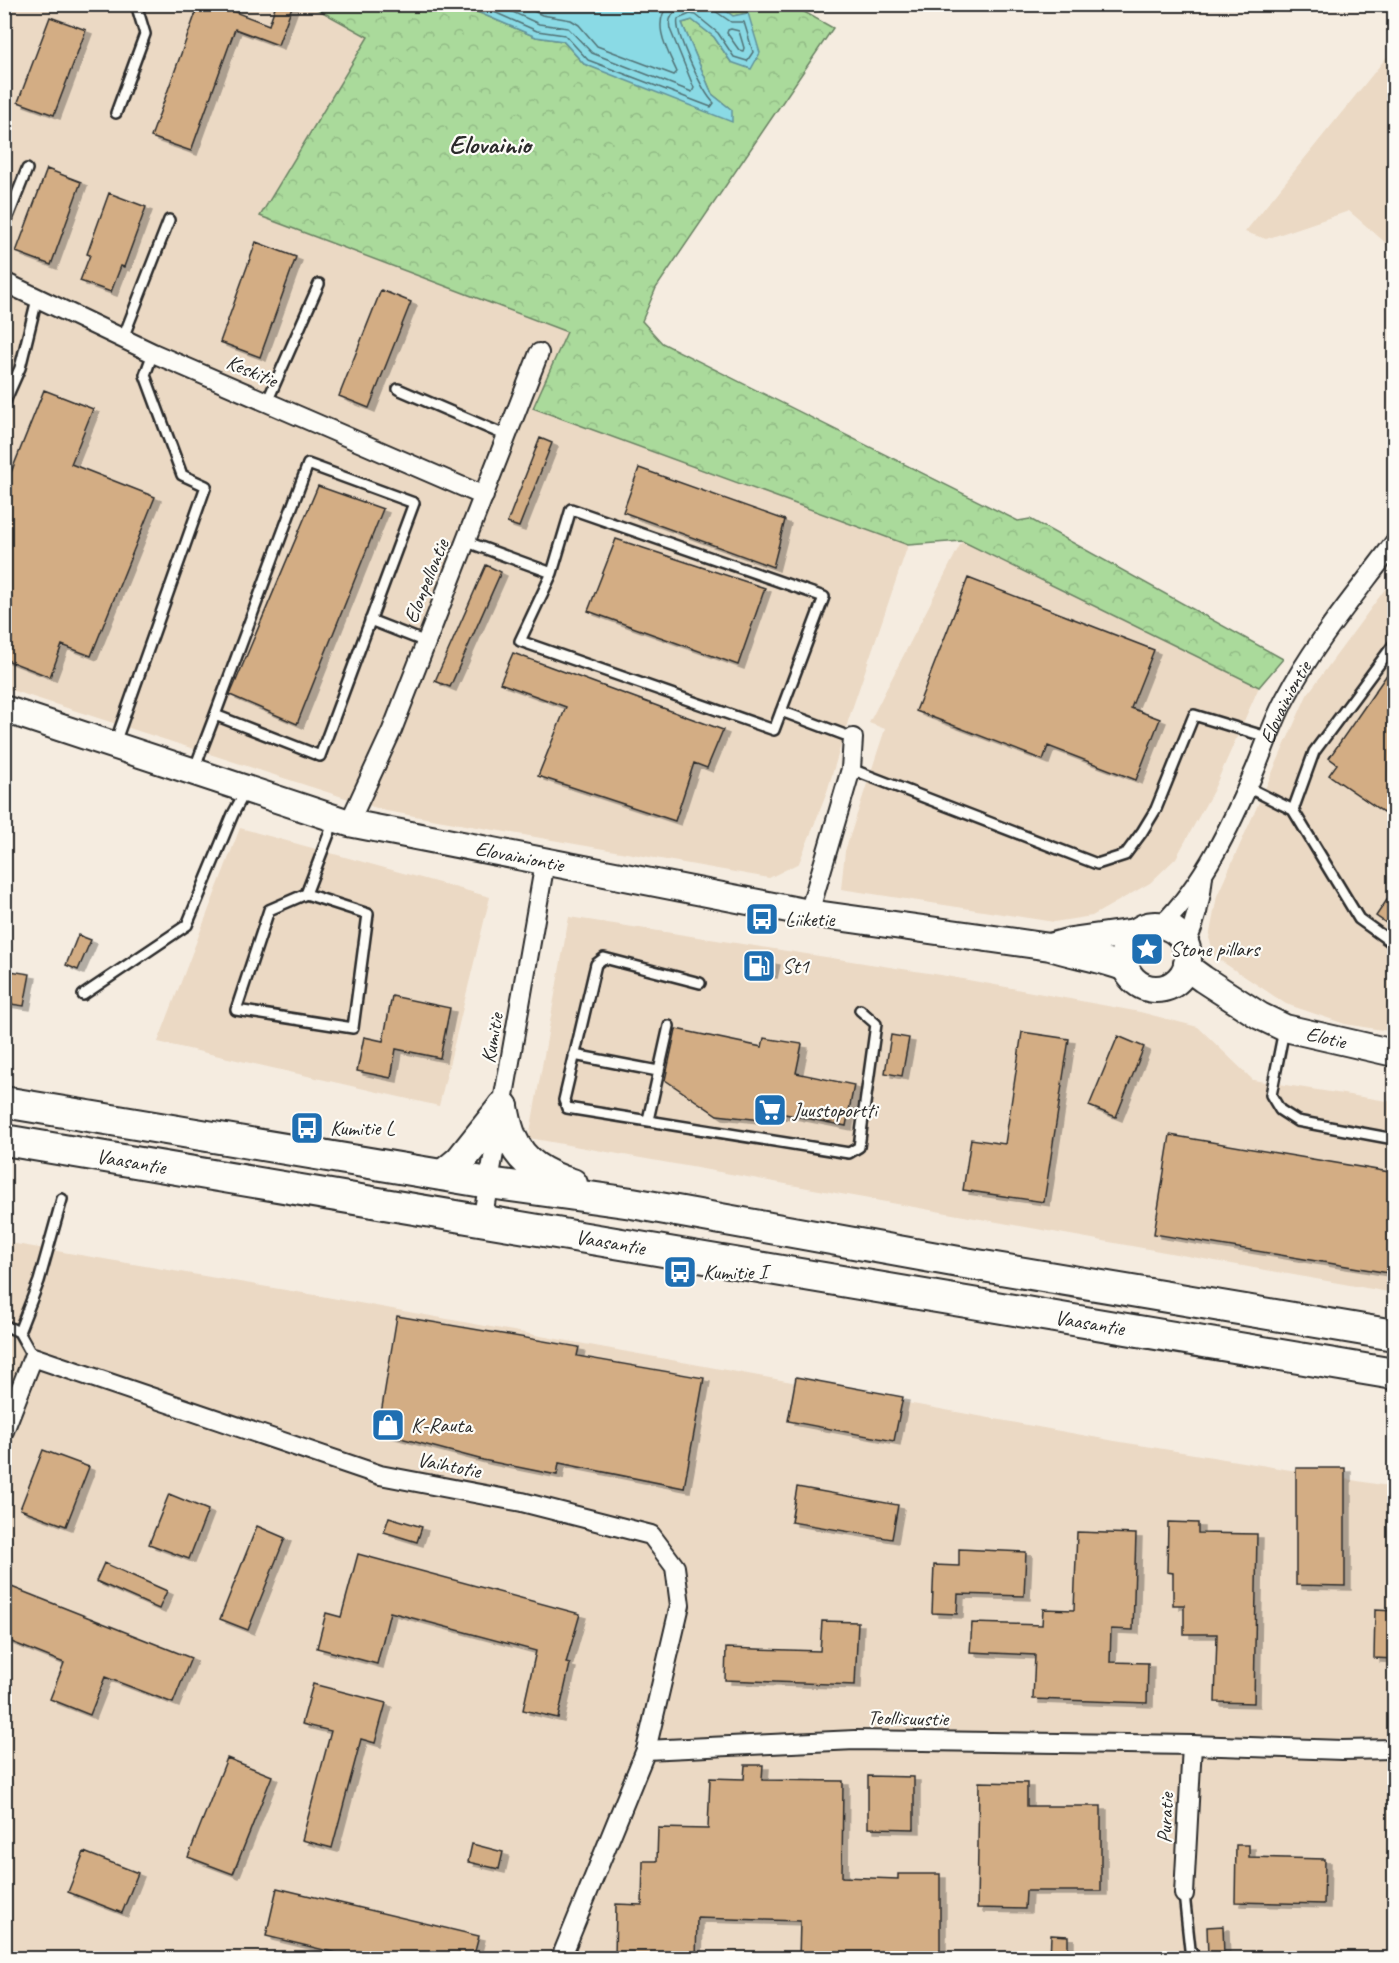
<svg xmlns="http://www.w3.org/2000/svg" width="1399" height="1963" viewBox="0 0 1399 1963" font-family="Caveat,sans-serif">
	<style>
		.built { fill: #ebd9c4 }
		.forest { fill: url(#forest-crowns); stroke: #6a8263; stroke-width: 1.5 }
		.water { fill: #8adae5; stroke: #64949b; stroke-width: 1.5 }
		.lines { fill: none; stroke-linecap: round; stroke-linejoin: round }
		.shore { stroke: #517175; stroke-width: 1.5 }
		.building { fill: #d3ad84; stroke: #2b2b2b; stroke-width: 1.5; filter: url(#shadow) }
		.service-casing { stroke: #2b2b2b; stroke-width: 14 }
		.minor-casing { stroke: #2b2b2b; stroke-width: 22 }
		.secondary-casing { stroke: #2b2b2b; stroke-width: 30 }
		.trunk-casing { stroke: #2b2b2b; stroke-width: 34 }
		.service { stroke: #fdfcf7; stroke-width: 9 }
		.minor { stroke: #fdfcf7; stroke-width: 18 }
		.secondary { stroke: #fdfcf7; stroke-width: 26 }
		.trunk { stroke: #fdfcf7; stroke-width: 30 }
		.labels { text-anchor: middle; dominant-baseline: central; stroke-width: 4.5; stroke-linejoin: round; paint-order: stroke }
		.street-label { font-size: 21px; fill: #2b2b2b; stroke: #fdfcf7 }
		.poi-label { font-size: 21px; fill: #2b2b2b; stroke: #fdfcf7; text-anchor: start }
		.district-label { font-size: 27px; font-weight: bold; fill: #2b2b2b; stroke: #fdfcf7 }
	</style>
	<defs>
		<pattern id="forest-crowns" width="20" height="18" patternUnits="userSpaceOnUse" patternTransform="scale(1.5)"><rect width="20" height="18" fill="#aada9b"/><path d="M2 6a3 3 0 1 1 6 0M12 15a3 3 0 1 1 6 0" fill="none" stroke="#92bb86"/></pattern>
		<filter id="shadow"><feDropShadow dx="6" dy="4" stdDeviation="0" flood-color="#0004"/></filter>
	</defs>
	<rect width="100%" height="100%" fill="#f5ece0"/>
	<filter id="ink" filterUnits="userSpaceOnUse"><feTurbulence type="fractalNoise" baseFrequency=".0167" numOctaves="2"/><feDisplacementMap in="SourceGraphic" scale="12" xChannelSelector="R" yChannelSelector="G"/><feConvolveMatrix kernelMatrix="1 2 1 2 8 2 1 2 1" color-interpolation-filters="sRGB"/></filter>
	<g filter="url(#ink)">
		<path class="built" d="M5,5h305l58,32 -108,179 307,116 -34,76 375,137 -59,173 -23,77 -27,68 -30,15 -383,-67 -381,-123z
			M1394,48v202l-45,-39 -83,28 -21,-7z
			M962,541l297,146 -46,104 -37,67 -26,25 -58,33 -38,6 -213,-33 4,-38 40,-122 -16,-6z
			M1394,577v455l-49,-8 -59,-20 -71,-47 -6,-19 8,-42 90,-201z
			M240,828l250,69 -51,209 -281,-64z
			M569,917l372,58 199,37 58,15 55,53 141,22v191l-865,-155z
			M4,1242l317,54 794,145 279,46v471h-1389z"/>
		<path class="forest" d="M310,5h151l75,32 27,4 21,23 148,46 -20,-16 -30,-71 10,-3 22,17 17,25 17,-49 -15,3 -15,-11h74l41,23 -177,260 -14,33 20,22 356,178 12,-2 253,140 -24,28 -297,-146 -54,4 -375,-137 34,-76 -307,-116 108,-179z"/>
		<path class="water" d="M461,5h257l15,11 15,-3 12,40 -9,16 -20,-7 -17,-25 -22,-17 -10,3 30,71 20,16v12l-148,-58 -21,-23 -27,-4z"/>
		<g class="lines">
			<path class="shore" d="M476,4l61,27 28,4 23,25 123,47 3,-4c-11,-10 -40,-71 -36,-84l12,-5 6,1 22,18 16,24 13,4 6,-9 -9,-30h-13l-16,-11 -2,-7
				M495,4l44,20 29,4 24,25 100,39 2,-4 -24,-59c-4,-20 18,-25 33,-19l3,-6
				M518,4l24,11 29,5 8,5 18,21 77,29 3,-3c-9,-20 -27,-50 -7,-68
				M731,29l8,2 5,17 -1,3 -4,-1 -12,-17 1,-3z"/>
		</g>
		<path class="building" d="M199,4h15l55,21 7,-21h17l-15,41 -43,-16 -44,122 -40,-14z
			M50,17l36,13 -32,85 -36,-13z
			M47,169l34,13 -30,83 -35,-13z
			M109,193l37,14 -22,60 -3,-1 -10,26 -31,-11 10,-26 -3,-1z
			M256,242l40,15 -36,100 -40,-15z
			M381,290l30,12 -42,106 -30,-12z
			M44,390l49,19 -22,55 84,33 -64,159 -29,-11 -12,32 -46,-18v-169z
			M540,438l12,5 -33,84 -12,-4z
			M639,468l146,52 -12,47 -150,-55z
			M318,486l65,23 -86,215 -67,-29z
			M616,539l149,49 -27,77 -150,-54z
			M486,565l15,7 -51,115 -15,-6z
			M968,578l186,72 -23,58 29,11 -24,61 -88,-34 -5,14 -127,-49z
			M513,653l210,77 -16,38 -13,-5 -19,58 -137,-45 28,-69 -66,-24z
			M1395,663v157l-66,-45 8,-11 -8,-6z
			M1395,888v41l-19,-13z
			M78,935l13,5 -13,30 -12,-5z
			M751,957l23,4 -3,13 -23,-5z
			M4,970l26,4 -6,32 -20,-3z
			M392,996l58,12 -10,50 -44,-9 -5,29 -34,-7 7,-34 19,4z
			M676,1029l86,18 2,-9 38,6 -6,29 58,12 -8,41 -61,-12 -23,6 -45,-5 -52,-35z
			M1022,1032l47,7 -25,163 -81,-12 8,-51 34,5z
			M891,1035l18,3 -7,38 -17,-3z
			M1118,1036l26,11 -28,70 -27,-11z
			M1170,1135l225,38v101l-241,-40z
			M397,1316l182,31 -2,9 127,22 -20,110 -125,-25 -2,12 -74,-15 -105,-28z
			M796,1377l107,20 -9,44 -106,-20z
			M43,1450l46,17 -23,59 -46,-17z
			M1296,1468h49v118l-49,-1z
			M797,1487l101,18 -6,34 -101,-17z
			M169,1494l39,16 -19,49 -40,-15z
			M389,1517l33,10 -5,15 -33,-10z
			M1168,1522l30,1v10l59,1 -3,169 -39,-1 2,-68h-33v-29h-11v-32l-6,-1z
			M257,1526l28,12 -37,92 -28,-11z
			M1077,1532l59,2 -3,96 -22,-1 -1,33 38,1 -1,40 -114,-4 2,-44 -65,-3 2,-29 70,2 1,-16 31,1z
			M959,1549l67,3 -2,44 -66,-2 -1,20 -25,-1 2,-48 25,1z
			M358,1554l222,60 -14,49 4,1 -12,54 -35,-8 13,-59 -146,-39 -13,52 -60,-16 9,-35 15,4z
			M104,1563l63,28 -8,18 -63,-28z
			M4,1584l187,74 -18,45 -68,-26 -15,38 -40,-16 14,-36 -60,-24z
			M1375,1610l20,1v48l-21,-1z
			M822,1621l36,1 -3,63 -130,-5 1,-32 94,3z
			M313,1684l73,19 -11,40 -14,-4 -29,109 -30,-8 29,-109 -29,-7z
			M227,1758l45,18 -39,98 -45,-17z
			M745,1765h18l-1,15 81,1 -1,96 56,2v-5h42v85h-141l1,-38 -103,-3 -1,41h-81l1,-55 26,1 1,-44h14l1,-33 50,1 2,-51 34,1z
			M868,1776l46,1v52l-46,-1z
			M979,1782l48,1v23h74v85h-75l-1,18 -48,-1z
			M472,1844l31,8 -4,17 -31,-7z
			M1236,1845h13v12l76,2 -1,45 -89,-2z
			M84,1852l54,21 -16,40 -54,-21z
			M277,1888l202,48 -6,23h-112l-95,-23z
			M1223,1926l1,29 -16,1 -1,-29z
			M1051,1935l17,1v23h-18z"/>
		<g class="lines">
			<defs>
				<path id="service" d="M116,113l29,-79 -9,-30
					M4,227l23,-58
					M123,338l46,-118
					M398,389l109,47
					M267,402l52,-118
					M4,404l16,-36 17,-69
					M467,542l85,31 -32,68 254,89 50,-133 -253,-88 -19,64
					M370,620l56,22
					M1394,644l-80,108 -21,58 66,109 35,25
					M781,711l72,27
					M115,743l91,-257 -24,-11 -37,-100 8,-22
					M851,769l246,95 28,-9 17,-23 14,-23 38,-94 73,22
					M194,770l21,-55 105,41 94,-253 -106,-39 -93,251
					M1247,787l46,23
					M306,894l62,20 -15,114 -117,-18 33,-100 37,-16 28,-73
					M700,983l-96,-25 -8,6 -32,136 3,8 282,45 10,-6 17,-123 -16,-14
					M83,995l104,-70 46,-111 12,-22
					M1284,1030l-13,65 9,15 17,11 97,18
					M574,1055l84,16
					M648,1120l21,-94
					M4,1325l15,7 14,25
					M19,1332l20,-51 23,-82
					M1184,1894l6,55 5,9"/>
				<g id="minor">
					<path d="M4,282l149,71 331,143"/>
					<path d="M349,823l43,-93 147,-377"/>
					<path d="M809,913l42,-144 2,-31"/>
					<path id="s1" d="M1162,925c43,-43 69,-100 93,-155 10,-24 18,-48 30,-71 29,-56 72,-106 109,-156"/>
					<path d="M1186,944c10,-23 15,-43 17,-68"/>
					<path d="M482,1221l63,-359"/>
					<path d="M4,1431l29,-74 347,118 142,27 129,33 24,32 5,38 -34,145"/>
					<path d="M1184,1894l8,-149"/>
					<path d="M561,1958l85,-208 209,-10 337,5 150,5 52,-1"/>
				</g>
				<g id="secondary">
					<path id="s2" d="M4,709l345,114 460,90 241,34c25,8 51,11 76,21"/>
					<circle cx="1156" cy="957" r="32"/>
					<path d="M1053,946l18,-5 64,-9"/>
					<path id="s3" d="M1187,964l5,7 11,8 57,37 25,12 109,25"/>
				</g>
				<g id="trunk">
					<path d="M4,1102l485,81 143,20 327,59 435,73"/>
					<path d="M503,1107c2,10 4,22 9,32 10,25 36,38 60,45"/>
					<path id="s4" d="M4,1140l1390,234"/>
					<path d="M443,1175l17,-14 43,-54"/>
				</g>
			</defs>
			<use href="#service" class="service-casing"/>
			<use href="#minor" class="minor-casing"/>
			<use href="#secondary" class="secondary-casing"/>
			<use href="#trunk" class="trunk-casing"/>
			<use href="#service" class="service"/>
			<use href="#minor" class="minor"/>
			<use href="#secondary" class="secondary"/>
			<use href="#trunk" class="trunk"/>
		</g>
	</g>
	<defs>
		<symbol id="bus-square" viewBox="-11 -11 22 22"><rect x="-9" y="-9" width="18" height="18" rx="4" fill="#1f6fb2" stroke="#fdfcf7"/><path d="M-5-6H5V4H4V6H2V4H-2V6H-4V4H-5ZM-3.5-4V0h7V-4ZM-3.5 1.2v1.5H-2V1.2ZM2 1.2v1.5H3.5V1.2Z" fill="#fff"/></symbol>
		<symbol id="sight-square" viewBox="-11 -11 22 22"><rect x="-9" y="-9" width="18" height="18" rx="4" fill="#1f6fb2" stroke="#fdfcf7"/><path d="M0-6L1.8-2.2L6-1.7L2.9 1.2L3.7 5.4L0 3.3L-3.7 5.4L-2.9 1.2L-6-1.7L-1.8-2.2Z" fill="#fff"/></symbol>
		<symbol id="fuel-square" viewBox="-11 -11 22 22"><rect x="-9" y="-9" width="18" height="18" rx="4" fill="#1f6fb2" stroke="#fdfcf7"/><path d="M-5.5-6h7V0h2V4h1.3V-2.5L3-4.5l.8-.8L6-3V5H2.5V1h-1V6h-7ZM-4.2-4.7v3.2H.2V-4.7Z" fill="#fff"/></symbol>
		<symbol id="supermarket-square" viewBox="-11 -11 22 22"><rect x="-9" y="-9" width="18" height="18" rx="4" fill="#1f6fb2" stroke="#fdfcf7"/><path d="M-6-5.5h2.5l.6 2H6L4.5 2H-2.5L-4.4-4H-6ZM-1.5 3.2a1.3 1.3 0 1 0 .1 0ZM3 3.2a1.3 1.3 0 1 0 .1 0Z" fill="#fff"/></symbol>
		<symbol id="shop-square" viewBox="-11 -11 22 22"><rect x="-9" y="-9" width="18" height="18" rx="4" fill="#1f6fb2" stroke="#fdfcf7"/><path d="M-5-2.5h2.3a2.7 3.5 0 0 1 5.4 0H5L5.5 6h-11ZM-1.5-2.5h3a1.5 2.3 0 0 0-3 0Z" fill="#fff"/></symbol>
	</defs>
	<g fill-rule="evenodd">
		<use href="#bus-square" x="743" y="900" width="38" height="38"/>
		<use href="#sight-square" x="1128" y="930" width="38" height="38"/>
		<use href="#fuel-square" x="740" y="947" width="38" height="38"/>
		<use href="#supermarket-square" x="751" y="1091" width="38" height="38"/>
		<use href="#bus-square" x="288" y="1109" width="38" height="38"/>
		<use href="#bus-square" x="661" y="1253" width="38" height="38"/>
		<use href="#shop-square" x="369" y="1406" width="38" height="38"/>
	</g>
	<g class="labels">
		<g class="street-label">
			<text transform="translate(252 371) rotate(23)">Keskitie</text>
			<text transform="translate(426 581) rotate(-68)">Elonpellontie</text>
			<text stroke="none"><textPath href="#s1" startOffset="256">Elovainiontie</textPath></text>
			<text stroke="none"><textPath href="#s2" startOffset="537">Elovainiontie</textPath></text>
			<text stroke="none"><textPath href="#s3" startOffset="160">Elotie</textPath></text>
			<text transform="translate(492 1038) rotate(-80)">Kumitie</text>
			<text stroke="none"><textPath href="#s4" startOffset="129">Vaasantie</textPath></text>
			<text stroke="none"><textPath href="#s4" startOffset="615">Vaasantie</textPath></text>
			<text stroke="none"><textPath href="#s4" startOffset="1101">Vaasantie</textPath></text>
			<text transform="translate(449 1465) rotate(11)">Vaihtotie</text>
			<text transform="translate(908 1718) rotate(1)">Teollisuustie</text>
			<text transform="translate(1165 1818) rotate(-87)">Puratie</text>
		</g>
		<g class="poi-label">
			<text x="785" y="919">Liiketie</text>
			<text x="1170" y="949">Stone pillars</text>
			<text x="782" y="966">St1</text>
			<text x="793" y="1110">Juustoportti</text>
			<text x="330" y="1128">Kumitie L</text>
			<text x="703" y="1272">Kumitie I</text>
			<text x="411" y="1425">K-Rauta</text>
		</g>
		<g class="district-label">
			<text x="490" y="144">Elovainio</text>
		</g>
	</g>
	<rect width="1399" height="1963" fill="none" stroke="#fdfcf7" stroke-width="24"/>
	<rect x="12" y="12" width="1375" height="1939" fill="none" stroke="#2b2b2b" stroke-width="2" filter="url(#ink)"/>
</svg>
